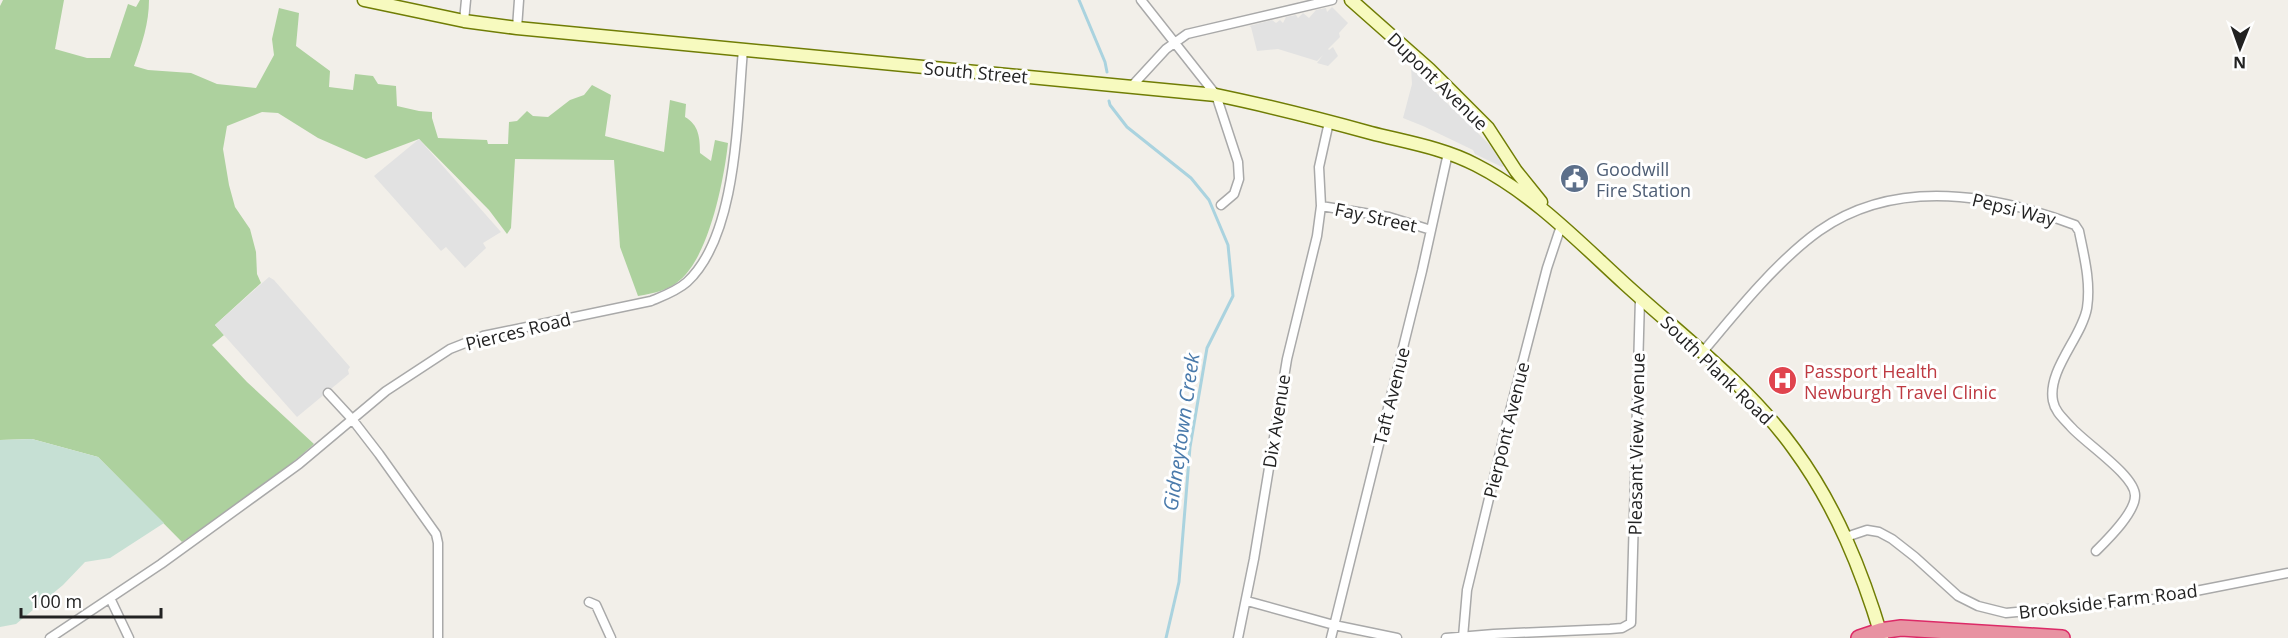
<svg xmlns="http://www.w3.org/2000/svg" width="2288" height="638" viewBox="0 0 2288 638" font-family="'Open Sans',sans-serif">
	<style>
		.forest { fill: #add19e }
		.wetland { fill: #c6e0d4 }
		.parking { fill: #e2e2e2 }
		.lines { fill: none; stroke-linecap: round; stroke-linejoin: round }
		.stream { stroke: #aad3df; stroke-width: 3 }
		.street-casing { stroke: #a9a9a9; stroke-width: 11 }
		.secondary-casing { stroke: #707d05; stroke-width: 15 }
		.highway-casing { stroke: #dc2a67; stroke-width: 18 }
		.street { stroke: #fff; stroke-width: 8 }
		.secondary { stroke: #f7fabf; stroke-width: 12 }
		.highway { stroke: #e892a2; stroke-width: 15 }
		.labels { text-anchor: middle; dominant-baseline: central; stroke-width: 6; stroke-linejoin: round; paint-order: stroke }
		.street-label { font-size: 18px; fill: #222; stroke: #fff }
		.service-label { font-size: 18px; fill: #4e5e75; stroke: #fff; text-anchor: start }
		.health-label { font-size: 18px; fill: #be3a42; stroke: #fff; text-anchor: start }
		.water-label { font-size: 20px; font-style: italic; fill: #4a7aab; stroke: #fff }
	</style>
	<rect width="100%" height="100%" fill="#f2efe9"/>
	<path class="forest" d="M3,0h61l-9,49 32,9h23l18,-54 8,3 4,-7h9c0,23 -7,44 -15,66l14,4 43,3 26,11 39,4 18,-33 -2,-16 7,-31 20,5 -3,33 34,25 -1,16 24,3 2,-16 18,2 5,8 18,2 1,20 22,5 13,1v6l6,20 49,2 1,4h20l1,-22 8,-1 10,-10 6,5 15,1 22,-17 14,-5 8,-10 19,10 -6,41 59,16 6,-52 16,4 -1,13c14,8 15,21 15,36l11,8 4,-21 13,3c-4,37 -19,113 -48,137 -12,11 -26,13 -42,16l-18,-49 -6,-87 -99,-1 -4,69 -4,6 -18,-24 -70,-71 -53,20 -48,-21 -40,-25 -16,-1 -35,14 -4,23 6,36 6,22 15,22 6,23 1,22 4,9 -46,42 9,10 -12,10 35,37 67,62c-41,37 -86,67 -132,98l-84,-85 -66,-18 -32,1v-434z"/>
	<path class="wetland" d="M32,439l66,18 66,66 -54,35 -25,4 -22,23 -47,39 -16,3v-187z"/>
	<path class="parking" d="M1332,7l16,16 -9,10 1,4 -12,12 1,1 4,-3 5,9 -10,10 -11,-3 6,-8 -6,6 -39,-12 -21,2 -6,-24 -2,-1 23,-6 4,3 4,-3 3,3 3,-6 10,-2 2,3 5,-5 6,5 7,-8 10,-2 1,4z
		M1411,68l75,73 18,21v4l-2,1 -27,-13 -2,-4 -50,-24 -20,-8 9,-34z
		M419,139l82,93 -18,11 3,5 -21,20 -19,-21 -5,4 -67,-75z
		M269,277l5,3 76,87 -2,3 1,4 -52,43 -82,-92z"/>
	<g class="lines">
		<path class="stream" d="M1079,0l26,62 2,10
			M1109,101l1,4 17,22 64,51 18,22 19,45 5,51 -26,52 -17,99 -11,135 -13,56"/>
		<defs>
			<path id="street" d="M1141,0l75,95 22,67 1,17 -5,15 -13,11
				M464,21l2,-21
				M517,28l2,-28
				M1131,87l35,-38 21,-15 145,-34
				M1321,206l68,11 42,13
				M1702,353c33,-40 75,-92 117,-122 77,-54 174,-37 256,-6l4,6c5,25 12,51 8,77 -5,29 -40,62 -34,93 2,11 11,18 18,26 14,16 65,49 64,69 0,17 -28,44 -39,55
				M328,393l24,26 27,35 57,80 2,9v95
				M1846,537l21,-7 12,2 13,7 23,18 43,39 20,10 28,7 149,-14 133,-26
				M110,598l19,40
				M1247,601l87,24 63,13
				M589,602l7,3 15,33
				M1463,637l4,-47 43,-179 37,-143 14,-42
				M50,638l111,-74 138,-100 87,-73 64,-42 33,-13 168,-35c12,-5 26,-10 36,-19 51,-47 50,-167 56,-232
				M1238,638l16,-79 33,-200 30,-123 4,-30 -2,-39 10,-45
				M1331,638l91,-367 26,-118
				M1446,638l48,-4 116,-5 12,-1 9,-5 9,-325"/>
			<path id="secondary" d="M364,0l100,21 53,7 699,67c53,11 104,24 155,38 35,9 73,15 105,32 57,29 102,76 149,119 57,52 123,101 169,165 42,57 68,122 88,189
				M1351,0l78,69 59,59 28,43 25,31"/>
			<path id="highway" d="M1859,638l21,-7 21,-3 161,10"/>
		</defs>
		<use href="#street" class="street-casing"/>
		<use href="#secondary" class="secondary-casing"/>
		<use href="#highway" class="highway-casing"/>
		<use href="#street" class="street"/>
		<use href="#secondary" class="secondary"/>
		<use href="#highway" class="highway"/>
	</g>
	<defs>
		<symbol id="civic-disc" viewBox="-11 -11 22 22"><circle r="9.5" fill="#5c6f8a" stroke="#fff"/><path d="M-.6-6.5H3V-4.5H.6V-3L4-1V1h2V6H-6V1h2V-1L-.6-3ZM-1.2 2.5V6h2.4V2.5Z" fill="#fff"/></symbol>
		<symbol id="hospital-disc" viewBox="-11 -11 22 22"><circle r="9.5" fill="#e0444e" stroke="#fff"/><path d="M-5-5h3v3.5h4V-5h3V5h-3V1.5h-4V5h-3Z" fill="#fff"/></symbol>
	</defs>
	<g fill-rule="evenodd">
		<use href="#civic-disc" x="1558" y="162" width="33" height="33"/>
		<use href="#hospital-disc" x="1766" y="364" width="33" height="33"/>
	</g>
	<g class="labels">
		<g class="street-label">
			<text transform="translate(976 72) rotate(5)">South Street</text>
			<text transform="translate(1438 81) rotate(44)">Dupont Avenue</text>
			<text transform="translate(2014 209) rotate(14)">Pepsi Way</text>
			<text transform="translate(1376 217) rotate(12)">Fay Street</text>
			<text transform="translate(518 331) rotate(-14)">Pierces Road</text>
			<text transform="translate(1717 370) rotate(44)">South Plank Road</text>
			<text transform="translate(1391 396) rotate(-76)">Taft Avenue</text>
			<text transform="translate(1276 421) rotate(-81)">Dix Avenue</text>
			<text transform="translate(1506 430) rotate(-76)">Pierpont Avenue</text>
			<text transform="translate(1636 444) rotate(-89)">Pleasant View Avenue</text>
			<text transform="translate(2108 601) rotate(-7)">Brookside Farm Road</text>
		</g>
		<g class="service-label">
			<text x="1596" y="169">Goodwill<tspan x="1596" dy="21">Fire Station</tspan></text>
		</g>
		<g class="health-label">
			<text x="1804" y="371">Passport Health<tspan x="1804" dy="21">Newburgh Travel Clinic</tspan></text>
		</g>
		<g class="water-label">
			<text transform="translate(1181 432) rotate(-82)">Gidneytown Creek</text>
		</g>
	</g>
	<g transform="translate(2240 48) rotate(181)" stroke="#ffffff" stroke-width="4.5" paint-order="stroke">
	<path d="M0-4.5L10 22L0 15L-10 22Z" fill="#222222"/>
	<text y="-9" font-size="16" font-weight="bold" text-anchor="middle" fill="#222222">N</text>
	</g>
	<path d="M21 608v9h140v-9" fill="none" stroke="#222222" stroke-width="3"/>
	<text x="30" y="608" font-size="18" fill="#222222" stroke="#ffffff" stroke-width="4.5" paint-order="stroke">100 m</text>
</svg>
